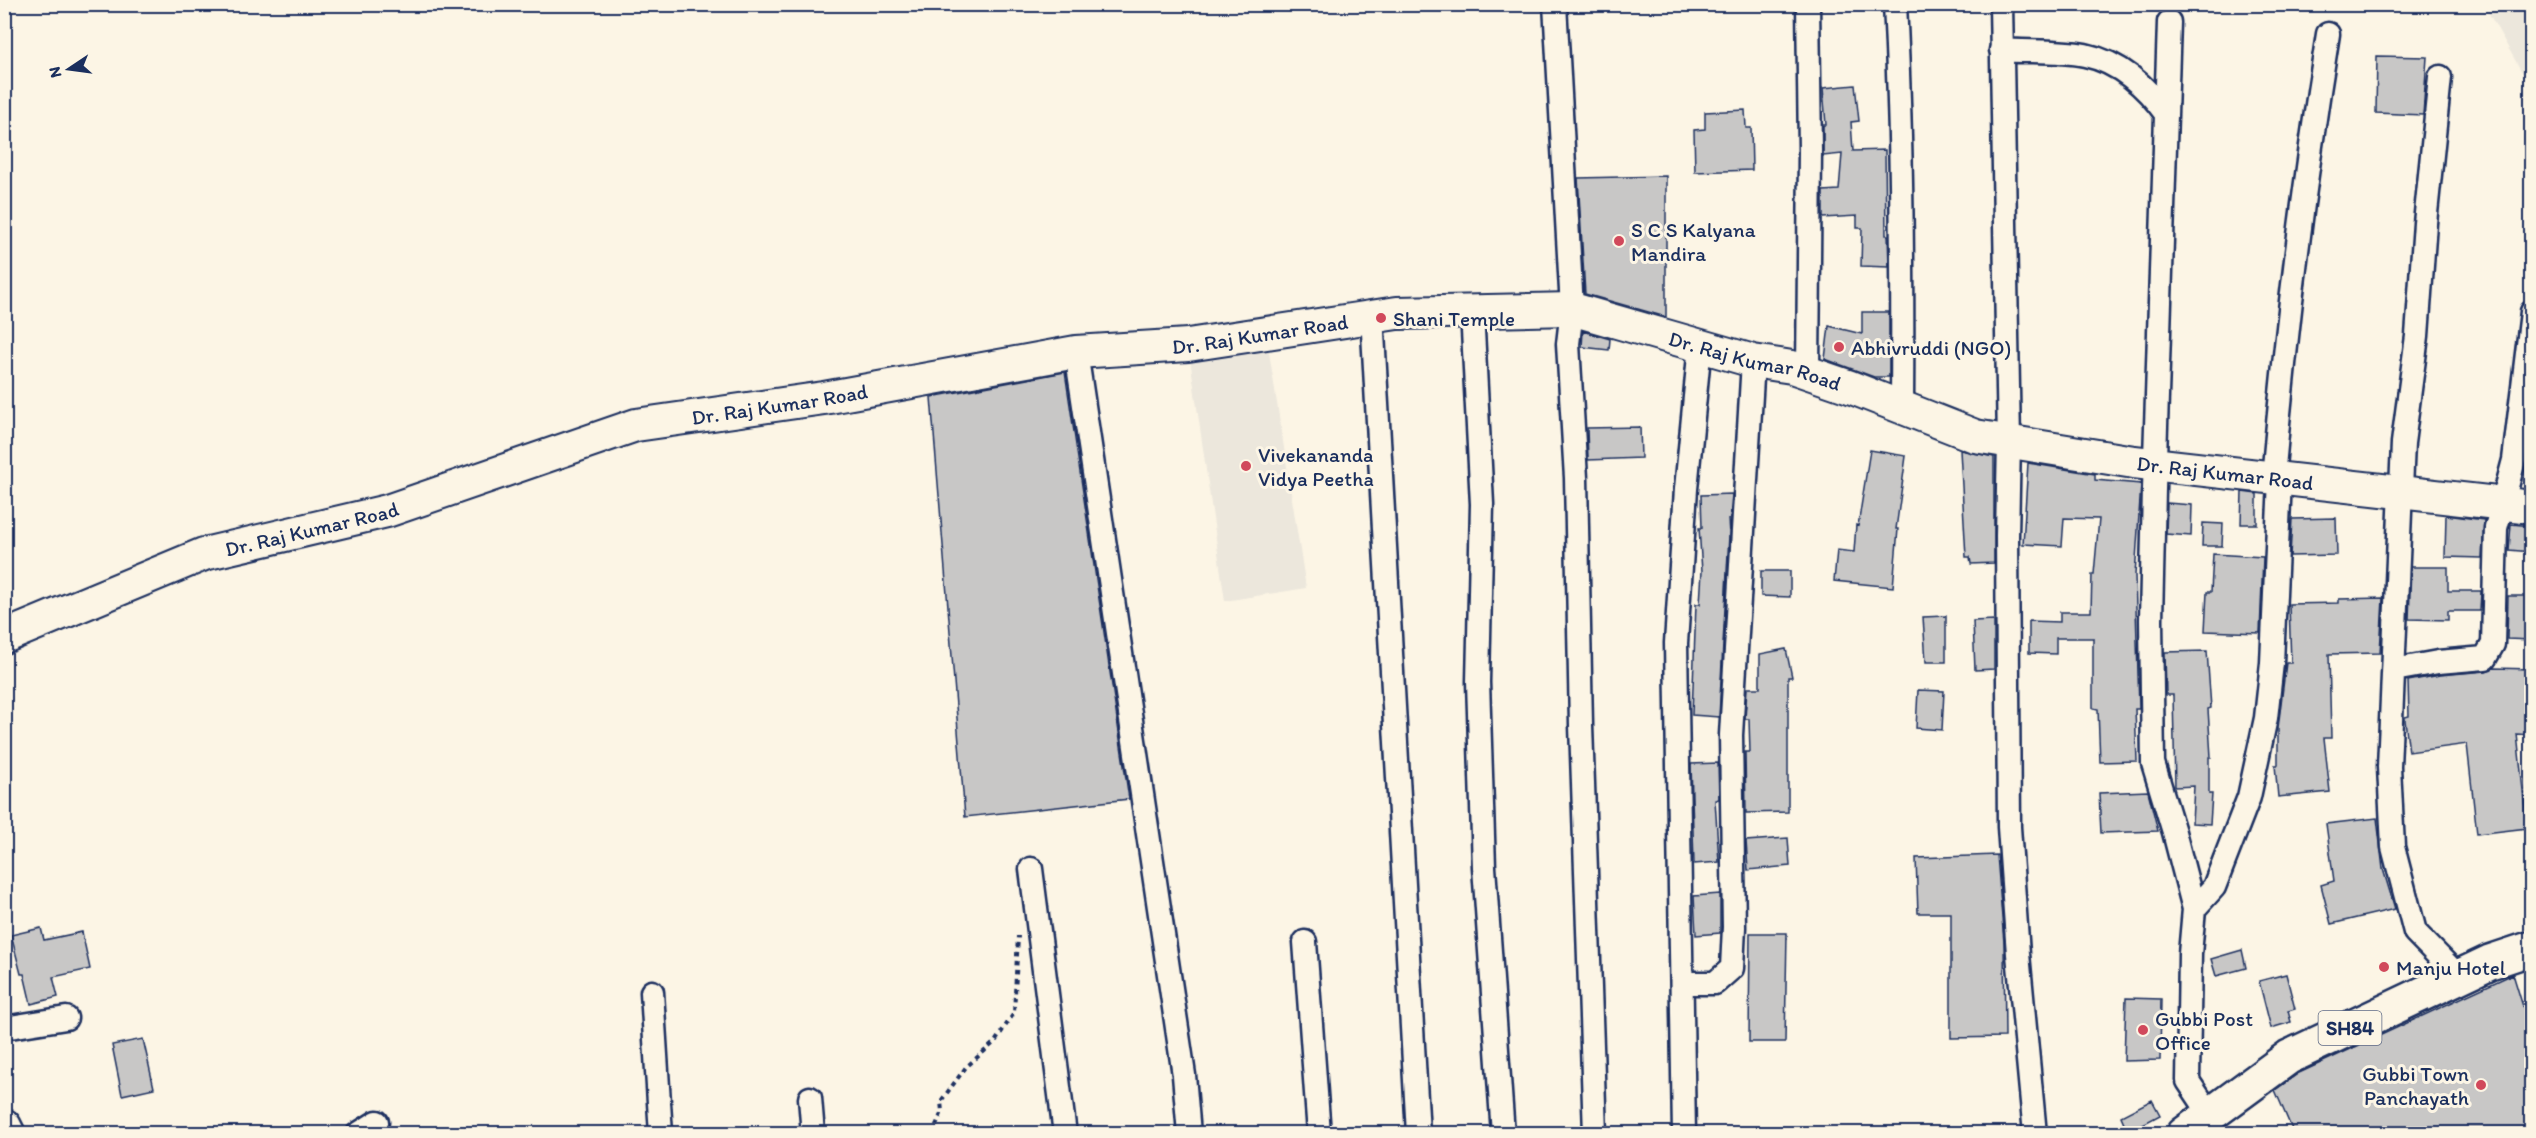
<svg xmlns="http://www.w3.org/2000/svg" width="2536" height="1138" viewBox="0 0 2536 1138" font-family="Itim,sans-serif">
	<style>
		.built { fill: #ece7dc }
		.building { fill: #c8c7c6; stroke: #1b2f5e; stroke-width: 1.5 }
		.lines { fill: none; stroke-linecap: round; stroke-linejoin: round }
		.street-casing { stroke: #1b2f5e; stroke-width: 27 }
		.secondary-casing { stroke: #1b2f5e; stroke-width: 36 }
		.primary-casing { stroke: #1b2f5e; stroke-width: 38 }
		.path { stroke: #1b2f5e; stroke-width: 4; stroke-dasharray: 4.5 4.5; stroke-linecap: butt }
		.street { stroke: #fcf5e5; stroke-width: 22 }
		.secondary { stroke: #fcf5e5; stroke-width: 32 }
		.primary { stroke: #fcf5e5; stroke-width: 33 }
		.poi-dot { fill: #d1495b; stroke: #fcf5e5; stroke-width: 2 }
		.labels { text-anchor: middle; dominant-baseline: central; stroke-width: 6; stroke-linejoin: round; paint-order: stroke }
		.shield { fill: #fcf5e5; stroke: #5e6a86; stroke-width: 1.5 }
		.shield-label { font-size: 20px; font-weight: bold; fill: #1b2f5e }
		.poi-label { font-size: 21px; fill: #1b2f5e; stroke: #fcf5e5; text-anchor: start }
		.street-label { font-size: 21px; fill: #1b2f5e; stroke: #fcf5e5 }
	</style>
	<rect width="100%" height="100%" fill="#fcf5e5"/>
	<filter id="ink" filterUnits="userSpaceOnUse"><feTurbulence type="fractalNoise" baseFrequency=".0167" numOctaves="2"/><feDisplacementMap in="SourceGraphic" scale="12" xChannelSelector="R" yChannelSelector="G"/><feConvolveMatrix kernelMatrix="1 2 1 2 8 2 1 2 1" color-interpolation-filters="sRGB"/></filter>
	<g filter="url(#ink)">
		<path class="built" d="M2484,5h47v83z
			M1266,333l40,255 -81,13 -37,-256z"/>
		<path class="building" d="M2377,56l50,1 -4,58 -47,-2z
			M1855,85l4,36 -8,1 2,29 32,-1 1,85h2l1,32 -28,-1 1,-38h-5v-12l-34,2v-27l16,-1 3,-36 -19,2v-31h3l-3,-37z
			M1745,110l1,18h5l1,42 -57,2 -1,-42 11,-1v-17z
			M1666,176v141l-81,-23 -7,-116z
			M1862,312h27v65h-15l-49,-18 4,-33 33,8z
			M1583,331l27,8 -1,11 -27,-3z
			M1065,372l64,427 -164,18 -34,-420z
			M1640,427l1,31 -53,2 -1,-32z
			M1870,450l36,6 -10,73h2l-5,58 -59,-6 3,-31 17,2 2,-27 2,1z
			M1960,450l34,7v106l-23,1 -1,-7h-4z
			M2028,463l67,11v6l46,4 -6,91 4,132v2h-4l2,52 -37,1 -2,-53 -5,-1v-70h-37v16l-27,-1v-32l31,1v-10h31l1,-38h2l5,-55 -35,-1 -2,28 -39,-2z
			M2242,492l15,2v30h-16z
			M1732,494l-2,25h-2l1,16 -10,182 -27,-2 4,-111h4l2,-33 -3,-43h3l-1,-33z
			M2167,503l25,2 -1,31 -25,-2z
			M2446,515l38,5 -2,38 -37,-1z
			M2336,518l1,37 -47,1 2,-37z
			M2203,523l20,1 -1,22h-20z
			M2511,524l21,2v26l-23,-2z
			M2213,554l50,3 -3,76 -55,-2 2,-39h4z
			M2411,567h37v24h33l-1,20h-32v9l-39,-1z
			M1761,571h29v26l-29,-1z
			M2508,596h24v44l-25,-1z
			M2383,598l-3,55 -51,1 2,84h-7l6,54 -52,5 -3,-32h3v-37l8,-65h5l-2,-59 50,-1v-4z
			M1946,616v46h-20l-3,-45z
			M1994,620v49l-19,1 -2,-49z
			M1786,649l6,28h-4v135l-42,1 -1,-61h5l-1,-33h-4l2,-31h13v-34z
			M2207,651l4,57 -3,1 3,48h-2v37h3l-2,30 -18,-1 2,-37 -19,1 -2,-92h-7l-1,-43z
			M2493,668l39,1v66l-15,-1 10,94 -50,6 -10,-90 -58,8 -4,-32v-3l4,-1 -1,-35 32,-6 46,-4z
			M1918,690l26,1 -2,39 -26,-2z
			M1718,763l1,36 -4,1 4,62 -25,2 -3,-100z
			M2148,791l10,40 -57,2 -2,-40z
			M2377,818l6,51 12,40 -64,15 -10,-39 13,-4 -8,-57z
			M1788,838l2,28 -42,4 -2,-29z
			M1997,855l7,88 1,94 -54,1v-125h-33l-2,-55z
			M1720,894v39l-24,2 -2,-39z
			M41,928l3,12 38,-8 8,37 -37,8 5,20 -27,7 -7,-30h-3l-10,-39z
			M1750,933h37l-2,109h-36z
			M2242,950l4,18 -30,8 -5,-17z
			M2286,974l9,35 -7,2 3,11 -20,6 -12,-47z
			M2513,974l19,62v98h-238l-19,-44 24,-17z
			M2126,998l35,1 -1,61 -36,1z
			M143,1039l11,49 -32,7 -10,-50z
			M2152,1100l8,15 -32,17 -7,-16z"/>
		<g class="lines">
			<defs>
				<path id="street" d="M1555,4l17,305 -4,35 8,134 5,247 14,409
					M1808,4l2,146 -2,222
					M1895,4c7,135 8,269 7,403
					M2001,4l8,438 -2,94 2,291 9,127 17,180
					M2169,22l-15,467 -3,131 2,143 21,69 20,77 -4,45 -2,127 22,33
					M2001,50c27,2 58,0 84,5 34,7 62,32 81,59
					M2440,77l-15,146 -8,113 -14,107 -14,324 4,80 22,85 44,45
					M1472,311l10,193 -4,178 6,185 19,267
					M1372,315l46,819
					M1076,352l108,723 5,59
					M2273,478c13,-148 31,-296 55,-444
					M2394,670l44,-8 47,-4 8,-14 3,-116 18,-68 18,-148
					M1031,869l34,265
					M2194,909l20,-22 35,-90 17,-79 6,-55 8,-184
					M1305,942l14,192
					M1682,983h33l17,-15 2,-41 -3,-192 22,-374
					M652,992l9,142
					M4,1028l62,-10
					M810,1098l3,36
					M358,1134l19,-12
					M1684,1134l-8,-491 10,-154 14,-144"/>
				<g id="secondary">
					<path id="s1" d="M4,637l200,-83 183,-43 249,-86 188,-27 252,-46 112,-7 209,-32 175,-4 181,52 39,6 58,20 125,49 159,26 398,45"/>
				</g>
				<path id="primary" d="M4,1126l4,8
					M2184,1134l105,-77 201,-95 42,-14"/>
			</defs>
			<use href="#street" class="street-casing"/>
			<use href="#secondary" class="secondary-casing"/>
			<use href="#primary" class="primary-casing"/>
			<path class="path" d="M932,1134l10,-22 -1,-11 25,-34 29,-25 19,-29 4,-77"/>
			<use href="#street" class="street"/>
			<use href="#secondary" class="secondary"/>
			<use href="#primary" class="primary"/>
		</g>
	</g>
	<g class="poi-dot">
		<circle cx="1619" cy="241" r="6"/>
		<circle cx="1381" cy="318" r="6"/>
		<circle cx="1839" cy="347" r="6"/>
		<circle cx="1246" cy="466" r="6"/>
		<circle cx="2384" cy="967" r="6"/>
		<circle cx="2143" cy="1030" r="6"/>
		<circle cx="2481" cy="1085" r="6"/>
	</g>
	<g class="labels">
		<rect class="shield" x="2318.5" y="1011" width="63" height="34" rx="4.5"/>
		<g class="shield-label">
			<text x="2350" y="1028">SH84</text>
		</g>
		<g class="poi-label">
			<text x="1631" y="229">S C S Kalyana<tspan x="1631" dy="24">Mandira</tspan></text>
			<text x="1393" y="318">Shani Temple</text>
			<text x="1851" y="347">Abhivruddi (NGO)</text>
			<text x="1258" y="454">Vivekananda<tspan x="1258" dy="24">Vidya Peetha</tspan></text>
			<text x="2396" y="967">Manju Hotel</text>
			<text x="2155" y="1018">Gubbi Post<tspan x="2155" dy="24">Office</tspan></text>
			<text x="2469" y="1073" text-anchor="end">Gubbi Town<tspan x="2469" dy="24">Panchayath</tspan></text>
		</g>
		<g class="street-label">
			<text stroke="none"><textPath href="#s1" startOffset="1299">Dr. Raj Kumar Road</textPath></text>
			<text stroke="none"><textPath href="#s1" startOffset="1803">Dr. Raj Kumar Road</textPath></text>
			<text stroke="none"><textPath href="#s1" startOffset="813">Dr. Raj Kumar Road</textPath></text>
			<text stroke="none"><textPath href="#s1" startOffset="2289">Dr. Raj Kumar Road</textPath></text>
			<text stroke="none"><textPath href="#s1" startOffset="327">Dr. Raj Kumar Road</textPath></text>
		</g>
	</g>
	<rect width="2536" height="1138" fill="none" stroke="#fcf5e5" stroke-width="24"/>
	<rect x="12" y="12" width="2512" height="1114" fill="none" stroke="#1b2f5e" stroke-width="2" filter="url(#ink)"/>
	<g transform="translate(69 69) rotate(257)" stroke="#fcf5e5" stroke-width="4.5" paint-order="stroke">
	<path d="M0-4.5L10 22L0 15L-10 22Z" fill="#1b2f5e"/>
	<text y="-9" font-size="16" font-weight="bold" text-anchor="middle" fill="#1b2f5e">N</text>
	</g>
</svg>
